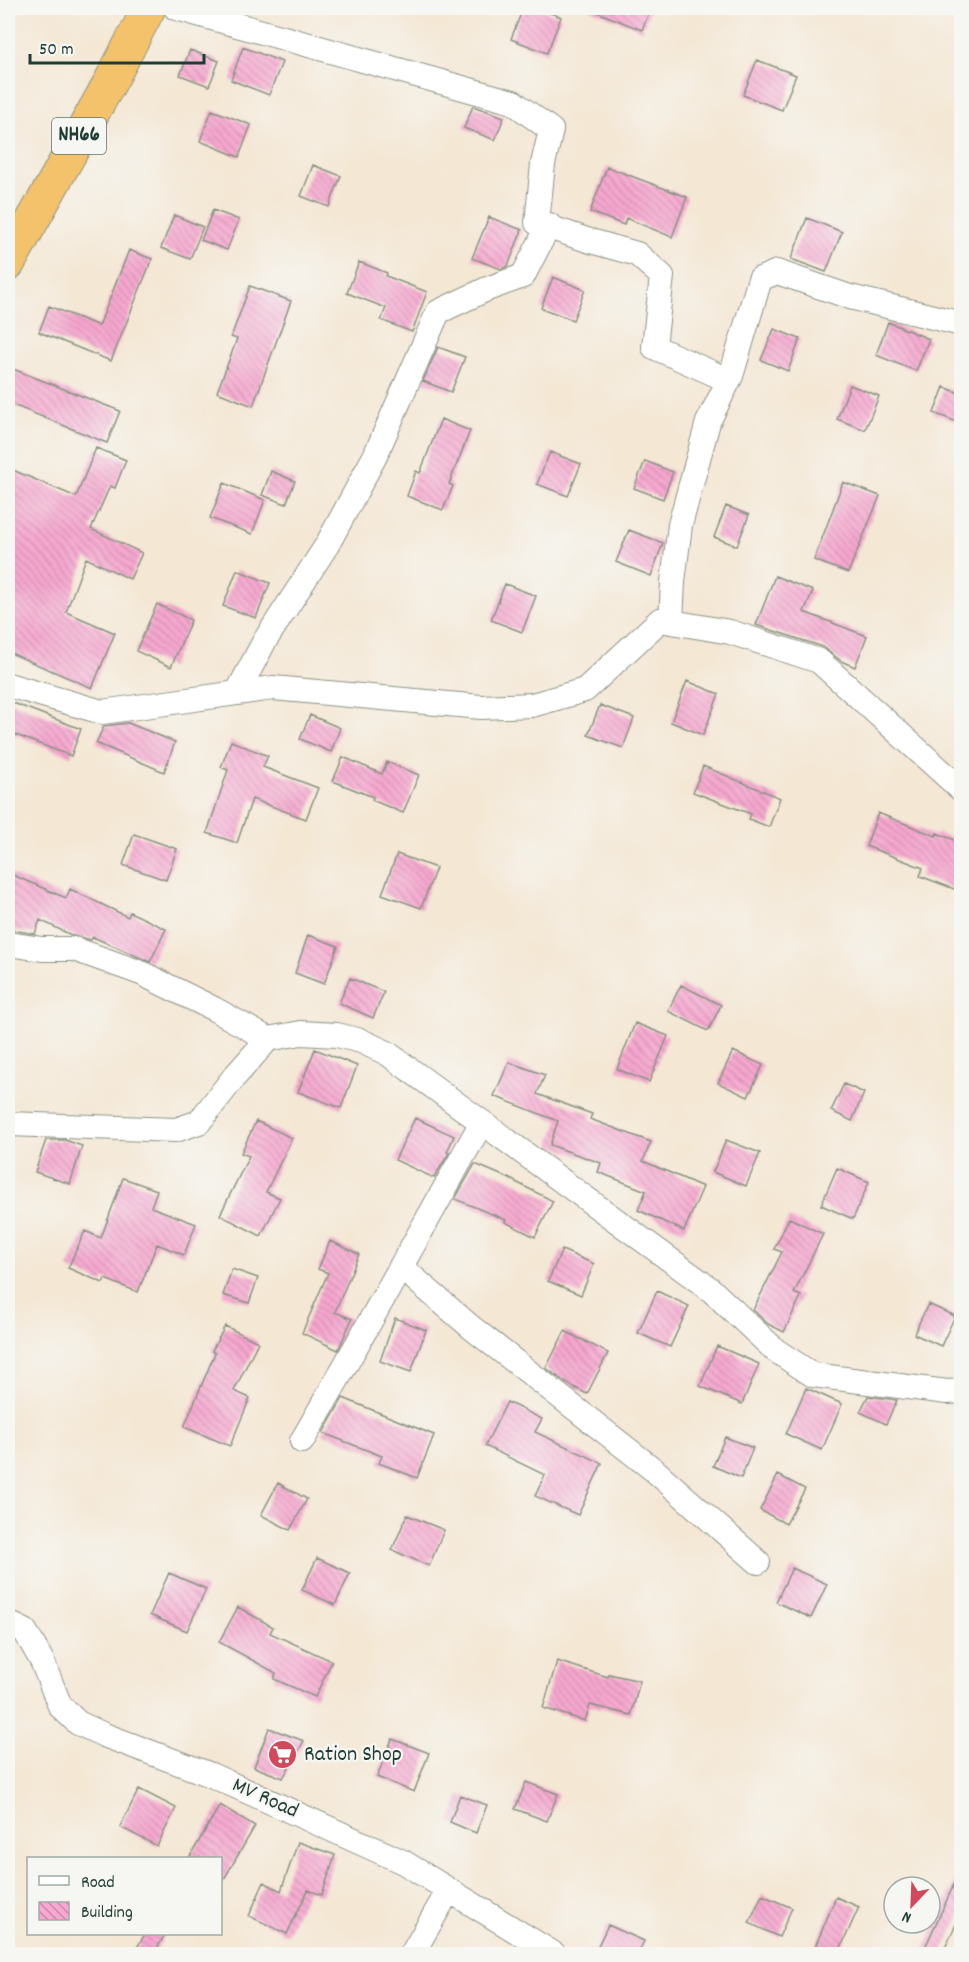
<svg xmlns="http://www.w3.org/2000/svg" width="969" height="1962" viewBox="0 0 969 1962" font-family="Dekko,sans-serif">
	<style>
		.building { fill: url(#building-back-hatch) }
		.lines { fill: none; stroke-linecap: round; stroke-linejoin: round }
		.street-casing { stroke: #8a9284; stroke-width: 26 }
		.highway-casing { stroke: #8a9284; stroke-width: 35 }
		.street { stroke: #fff; stroke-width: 24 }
		.highway { stroke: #f3c26a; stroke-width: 33 }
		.labels { text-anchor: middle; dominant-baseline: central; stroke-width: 4.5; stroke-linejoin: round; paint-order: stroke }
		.shield { fill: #f6f6f2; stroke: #60746d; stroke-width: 1.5 }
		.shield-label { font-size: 21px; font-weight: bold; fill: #1f3d34 }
		.poi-label { font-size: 22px; fill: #1f3d34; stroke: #f6f6f2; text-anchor: start }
		.street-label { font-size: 22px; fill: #1f3d34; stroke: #f6f6f2 }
	</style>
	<defs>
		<pattern id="building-back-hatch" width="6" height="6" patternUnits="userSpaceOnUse" patternTransform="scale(1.5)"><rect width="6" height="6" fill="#f8a8d0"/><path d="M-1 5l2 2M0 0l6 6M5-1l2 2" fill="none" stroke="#c88aaa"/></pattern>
	</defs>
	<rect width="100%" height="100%" fill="#f6f6f2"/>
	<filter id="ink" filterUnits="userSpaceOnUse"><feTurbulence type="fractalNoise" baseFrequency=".0167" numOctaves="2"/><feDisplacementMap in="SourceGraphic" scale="12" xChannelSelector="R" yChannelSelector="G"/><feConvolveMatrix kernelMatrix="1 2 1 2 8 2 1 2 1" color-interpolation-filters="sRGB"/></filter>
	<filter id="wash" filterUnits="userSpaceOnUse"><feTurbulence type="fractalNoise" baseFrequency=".008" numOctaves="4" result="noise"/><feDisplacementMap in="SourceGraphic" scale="24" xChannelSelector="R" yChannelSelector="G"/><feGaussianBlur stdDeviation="1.35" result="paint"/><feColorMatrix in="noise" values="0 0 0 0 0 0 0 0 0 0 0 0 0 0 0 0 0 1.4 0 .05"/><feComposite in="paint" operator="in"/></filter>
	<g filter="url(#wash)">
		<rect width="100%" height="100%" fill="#f4e7d4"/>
		<g id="blocks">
			<path class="building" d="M523,8h14l24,9 -14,36 -36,-14z
				M587,8h64l-9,22z
				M243,47l39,15 -13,33 -38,-15z
				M190,50l29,11 -10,25 -29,-11z
				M757,60l39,15 -14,35 -39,-15z
				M473,106l31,11 -9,23 -31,-12z
				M212,110l39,15 -12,32 -39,-16z
				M313,165l28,11 -12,31 -28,-11z
				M607,167l80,30 -15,40 -46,-19 -2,7 -34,-13z
				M213,210l26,10 -12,30 -26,-10z
				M174,215l29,12 -13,32 -29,-11z
				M489,217l33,13 -14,36 -7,3 -29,-11z
				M807,218l35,14 -16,40 -35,-13z
				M129,250l23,9 -41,102 -72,-29 10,-26 50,20z
				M359,262l28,11 -1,3 41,16 -15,40 -31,-12 5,-12 -39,-15z
				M553,277l32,13 -12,30 -32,-12z
				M250,286l41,15 -38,105 -36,-14 20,-53 -6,-2z
				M888,322l41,17 -13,32 -40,-16z
				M774,329l26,10 -12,32 -27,-11z
				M438,347l27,10 -14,35 -28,-11z
				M8,367l112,44 -13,32 -99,-40z
				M850,385l29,11 -14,34 -28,-11z
				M944,387l18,7v30l-28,-11z
				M441,419l29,12 -21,53 4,2 -10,24 -36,-14 9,-25 4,2z
				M96,448l30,12 -11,28 -5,-2 -19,43 51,24 -12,26 -44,-21 -20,54 49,21 -23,55 -84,-36v-184l68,29z
				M550,452l31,12 -13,32 -31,-12z
				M645,461l28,11 -10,27 -29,-11z
				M271,471l24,10 -9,23 -24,-9z
				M843,482l37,14 -32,77 -34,-13z
				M224,483l41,17 -13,34 -42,-16z
				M726,506l23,9 -12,31 -23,-9z
				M629,530l34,13 -12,33 -35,-14z
				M237,570l33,13 -14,35 -33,-12z
				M775,576l38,15 -9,21 63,24 -12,31 -14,-6 -18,-14 -67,-22z
				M505,584l31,12 -14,36 -31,-12z
				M157,604l34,16 -20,47 -35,-16z
				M687,681l32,13 -16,41 -32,-13z
				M8,701l73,28 -10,27 -63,-24z
				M600,705l34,13 -11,30 -35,-13z
				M310,715l30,13 -9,24 -31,-13z
				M128,723l47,19 -11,30 -68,-29 8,-17z
				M231,741l37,15 -5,11 55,21 -12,31 -54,-20 -15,44 -30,-10 21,-63 -7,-3z
				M343,757l39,17 5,-12 32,13 -16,38 -31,-13 1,-3 -40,-16z
				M703,766l77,32 -11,29 -20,-8 2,-5 -58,-22z
				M878,813l58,23 1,-3 25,10v49l-42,-16 3,-8 -57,-22z
				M134,834l43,15 -11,31 -43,-15z
				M397,854l39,14 -15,40 -39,-14z
				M8,873l58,25 4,-9 58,28 2,-5 36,17 -16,33 -57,-25 -2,3 -20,-5 -31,-15 -5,14 -23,-4 -4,-2z
				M308,935l30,11 -14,38 -29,-11z
				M350,978l34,14 -11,26 -34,-15z
				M681,985l40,20 -13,26 -40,-20z
				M635,1023l33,13 -19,46 -32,-13z
				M315,1049l42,17 -16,42 -43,-16z
				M733,1051l30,14 -15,32 -30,-14z
				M509,1062l36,13 -8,19 55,20 -2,5 61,23 -8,19 60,26 -19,44 -46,-21 8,-19 -48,-19 3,-9 -51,-18 8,-24 -64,-25z
				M844,1084l20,9 -12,28 -21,-10z
				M415,1118l39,18 -7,16 2,1 -15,25 -39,-18z
				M256,1121l36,17 -26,54 14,6 -19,38 -41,-21 29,-59 -8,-3z
				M46,1140h19l17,6 -12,38 -35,-12z
				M726,1140l34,13 -14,33 -33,-14z
				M475,1164l33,14 45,23 -18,36 -30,-15 1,-2 -51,-21z
				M837,1168l32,14 -16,37 -32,-14z
				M123,1178l34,12 -6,17 45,17 -12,31 -27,-11 -19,48 -33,-13 -2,4 -35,-15 17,-37 16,7z
				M789,1218l34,16 -29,59 7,3 -17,36 -16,-8 -15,-14 29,-58 -8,-3z
				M330,1241l29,13 -24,58 17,7 -14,31 -36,-17 26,-60 -10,-4z
				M562,1250l32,14 -13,31 -33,-14z
				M232,1269l26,9 -9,25 -26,-8z
				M657,1291l32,15 -19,41 -32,-14z
				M928,1304l27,12 -14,30 -27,-12z
				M395,1318l31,12 -15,42 -31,-11z
				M225,1326l33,16 -24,49 16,7 -20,48 -46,-19 31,-74 -3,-2z
				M565,1331l43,22 -21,41 -21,-11 -20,-15z
				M717,1346l42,18 -17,40 -42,-18z
				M806,1388l36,16 -20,46 -36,-16z
				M868,1396l29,4 -11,24 -26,-12z
				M343,1398l91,37 -17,43 -38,-15 3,-7 -59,-23z
				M507,1402l35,17 -7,13 67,31 -24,52 -43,-19 10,-21 -60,-29z
				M725,1437l28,11 -12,30 -28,-12z
				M778,1475l27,14 -19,35 -26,-14z
				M278,1483l29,16 -17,31 -29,-15z
				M407,1515l37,15 -15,36 -37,-16z
				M317,1558l33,15 -15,32 -33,-15z
				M792,1568l35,16 -16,34 -35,-16z
				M169,1573l37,16 -19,42 -37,-16z
				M238,1607l35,20 -3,6 62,28 -17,36 -41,-18 2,-6 -57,-31z
				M557,1661l51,16 1,-3 31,7 -9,34 -41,-10 -5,16 -42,-13z
				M269,1728l35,13 -21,37 -29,-11z
				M392,1739l37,14 -15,39 -37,-15z
				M526,1782l32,12 -11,27 -32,-12z
				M139,1789l37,19 -19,38 -37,-19z
				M460,1795l27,10 -11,28 -26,-11z
				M220,1805l35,21 -35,60v-28h-31z
				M298,1842l37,13 -13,40 -14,-5 -21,44 -38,-18 15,-34 17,9z
				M962,1867v45l-20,42h-20z
				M762,1895l30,13 -13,29 -30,-14z
				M836,1897l23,10 -21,47h-26z
				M608,1925l36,16 -6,13h-44z
				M145,1934h20l-11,20h-21z"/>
		</g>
	</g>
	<g filter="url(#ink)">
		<use href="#blocks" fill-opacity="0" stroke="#8a9284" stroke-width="1.5"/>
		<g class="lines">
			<defs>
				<path id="street" d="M176,8l337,94 38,28 -8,34 -6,59 50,17 50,14 25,22 -8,71 74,33
					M671,622l2,-40 7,-57 28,-103 23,-46 29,-97 17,-7 73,25 112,27
					M8,685l94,27 171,-24 208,19 51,-2 53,-15 75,-70 70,12 89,29 143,129
					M237,693l27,-51 63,-97 48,-89 63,-144 49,-23 36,-13 26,-51
					M8,944l34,5h32l67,24 73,36 54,30
					M8,1124l168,6 23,-8 36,-46 33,-37 33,-6 36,2 24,6 26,12 323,236 65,61 38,25 134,17 15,-1
					M402,1268l70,60 182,142 104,92
					M302,1441c61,-106 120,-212 180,-319
					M8,1623l17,8 17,30 18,45 18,17 26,12 107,40 192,87 151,92
					M412,1954l37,-64"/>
				<path id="highway" d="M8,264l106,-189 35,-67"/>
			</defs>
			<use href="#street" class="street-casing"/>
			<use href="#highway" class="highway-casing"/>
			<use href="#street" class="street"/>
			<use href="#highway" class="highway"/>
		</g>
	</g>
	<defs>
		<symbol id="supermarket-disc" viewBox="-11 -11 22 22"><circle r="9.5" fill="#d1495b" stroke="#f6f6f2"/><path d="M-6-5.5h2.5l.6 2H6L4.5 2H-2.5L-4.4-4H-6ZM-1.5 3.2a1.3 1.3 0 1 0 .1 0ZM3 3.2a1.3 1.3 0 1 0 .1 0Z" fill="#fff"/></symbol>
	</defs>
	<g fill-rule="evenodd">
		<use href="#supermarket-disc" x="266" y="1738" width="33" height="33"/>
	</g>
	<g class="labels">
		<rect class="shield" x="52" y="118" width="54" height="36" rx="4.5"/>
		<g class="shield-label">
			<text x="79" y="136">NH66</text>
		</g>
		<g class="poi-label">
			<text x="304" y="1755">Ration Shop</text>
		</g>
		<g class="street-label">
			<text transform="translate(265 1799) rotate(24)">MV Road</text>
		</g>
	</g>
	<rect width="969" height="1962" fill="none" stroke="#f6f6f2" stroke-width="30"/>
	<rect x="27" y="1857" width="195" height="78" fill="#f6f6f2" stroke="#a0aca6" stroke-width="1.5"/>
	<rect x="39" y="1876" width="30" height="9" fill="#ffffff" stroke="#a0aca6" stroke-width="1.5"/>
	<text x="81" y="1887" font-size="18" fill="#1f3d34">Road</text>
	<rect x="39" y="1902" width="30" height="18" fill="url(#building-back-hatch)" stroke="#a0aca6" stroke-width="1.5"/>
	<text x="81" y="1917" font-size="18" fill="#1f3d34">Building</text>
	<g transform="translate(912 1905) rotate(203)"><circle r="28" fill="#f6f6f2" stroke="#a0aca6" stroke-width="1.5"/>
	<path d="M0-4.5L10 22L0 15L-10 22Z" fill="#d1495b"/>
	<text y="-9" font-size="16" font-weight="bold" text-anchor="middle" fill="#1f3d34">N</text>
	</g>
	<path d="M30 54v9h174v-9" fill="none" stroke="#1f3d34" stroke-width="3"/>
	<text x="39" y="54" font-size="18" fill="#1f3d34" stroke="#f6f6f2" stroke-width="4.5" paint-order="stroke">50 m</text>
</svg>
